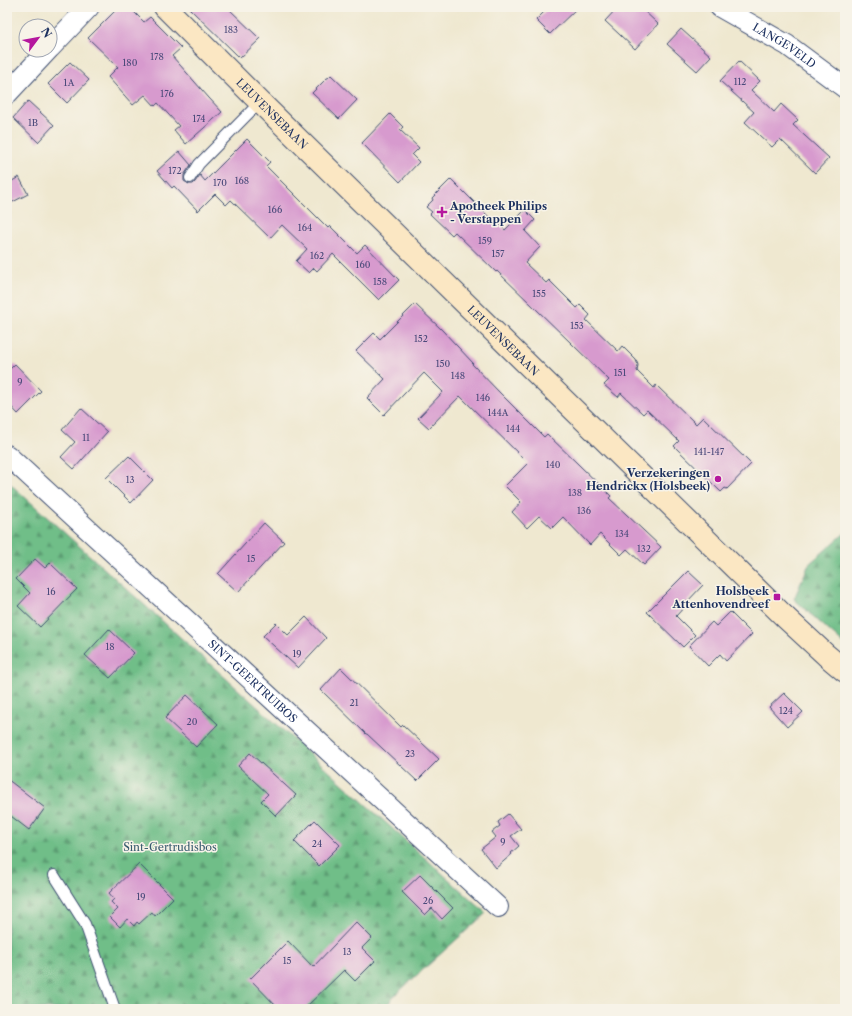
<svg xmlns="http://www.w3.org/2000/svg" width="852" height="1016" viewBox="0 0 852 1016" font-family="'Libre Caslon Text',serif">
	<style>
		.forest { fill: url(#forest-firs); stroke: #467673 }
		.building { fill: #d79ace }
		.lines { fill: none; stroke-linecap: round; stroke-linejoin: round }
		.lane-casing { stroke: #3b4b6f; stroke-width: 12 }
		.street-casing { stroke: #3b4b6f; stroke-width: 22 }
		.secondary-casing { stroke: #3b4b6f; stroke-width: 24 }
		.lane { stroke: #fff; stroke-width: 10 }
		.street { stroke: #fff; stroke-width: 20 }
		.secondary { stroke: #fbe7c3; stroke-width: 22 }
		.poi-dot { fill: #b5179e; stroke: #f7f3e8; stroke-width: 1.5 }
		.labels { text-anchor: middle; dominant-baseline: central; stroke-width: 3; stroke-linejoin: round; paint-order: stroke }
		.number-label { font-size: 9px; fill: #4a4a7a }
		.street-label { font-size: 11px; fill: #1b2f5e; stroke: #f7f3e8 }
		.poi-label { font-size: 11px; font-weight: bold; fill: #1b2f5e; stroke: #f7f3e8; text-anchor: end }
		.park-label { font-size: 11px; fill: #375b6f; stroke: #f7f3e8 }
	</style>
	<defs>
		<pattern id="forest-firs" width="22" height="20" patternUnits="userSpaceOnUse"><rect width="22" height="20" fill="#70be88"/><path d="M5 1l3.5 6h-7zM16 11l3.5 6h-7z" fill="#5b9b72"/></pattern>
	</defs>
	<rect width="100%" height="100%" fill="#f7f3e8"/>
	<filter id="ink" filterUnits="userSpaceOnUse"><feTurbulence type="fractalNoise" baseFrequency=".025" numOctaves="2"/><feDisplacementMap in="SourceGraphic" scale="8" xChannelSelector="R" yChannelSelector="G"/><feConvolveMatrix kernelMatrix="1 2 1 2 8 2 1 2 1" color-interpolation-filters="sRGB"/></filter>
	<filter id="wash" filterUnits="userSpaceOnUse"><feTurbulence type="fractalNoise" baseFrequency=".012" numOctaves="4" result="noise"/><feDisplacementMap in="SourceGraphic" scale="16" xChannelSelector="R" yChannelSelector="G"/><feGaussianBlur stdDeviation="0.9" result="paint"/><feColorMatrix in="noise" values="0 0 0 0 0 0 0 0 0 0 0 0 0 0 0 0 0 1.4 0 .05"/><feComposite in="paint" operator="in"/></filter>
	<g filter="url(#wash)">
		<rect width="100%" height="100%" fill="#efe8d0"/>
		<path class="forest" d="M7,481l479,432 -90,81 -12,15h-377z
			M845,533v112l-51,-46 15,-35z"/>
		<g id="blocks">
			<path class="building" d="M119,7h10l15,15 6,-5 31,31 -9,8 37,42 13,14 -36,32 -12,-14 5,-4 -21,-23 -3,3 -10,-11 -12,10 -25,-28 10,-10 -30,-29z
				M188,7h39l33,32 -20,19z
				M549,7h29l-28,27 -14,-14z
				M618,7h22l18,17 -23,25 -30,-28z
				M681,29l30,27 -14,15 -30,-27z
				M739,61l21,20 -9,9 23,22 7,-8 17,16 -5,5 36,33 -14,15 -35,-34 -8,8 -27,-25 9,-10 -34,-31z
				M70,62l19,18 -22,23 -19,-19z
				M331,75l26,25 -18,19 -27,-26 15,-15h1z
				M28,101l26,24 -16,17 -25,-24z
				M390,114l13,13 -3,3 19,18 -7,7 7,7 -19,20 -38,-39z
				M247,139l23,23 -4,4 62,62 2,-2 27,27 8,-8 34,35 -20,20 -46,-46 -16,17 -3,-3 -5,5 -13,-12 11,-12 -25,-24 -12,13 -39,-38 -5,5 -11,-11 -17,17 -24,-25 -2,2 -15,-17 22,-20 12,14 -7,10v6l5,3h4l2,-2 5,-7 5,6z
				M19,177l9,17 -21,11v-21z
				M451,179l46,46 1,-2 7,7 20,-20 10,10 -10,11 15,16 -15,16 21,20 3,-3 28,28 3,-3 10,10 -4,5 32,31 4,-5 14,14 2,5 -1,6 17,17 2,-3 40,39 7,-7 48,47 -24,25 -2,-1 -4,4 -47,-46 5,-5 -32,-31 -4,4 -22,-21 -3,4 -14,-12 5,-5 -112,-109 -1,1 -41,-40 -3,3 -22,-21 2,-2 -6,-5 7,-7 -1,-2z
				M415,304l27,26 31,33 -1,1 28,29 44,44 3,-3 64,62 -2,2 52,49 -17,18 -17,-16 -6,6 -21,-21 -10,11 -27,-28 -11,11 -13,-12 -12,12 -15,-16 9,-10 -16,-16 23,-23 -68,-67 -31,32 -11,-10 25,-26 -19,-19 -40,42 -17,-17 18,-19 -29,-28 18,-18 6,6z
				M15,364l26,27 -23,23 -11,-12v-30z
				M81,408l26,24 -33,37 -13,-12 14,-15 -13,-12z
				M129,456l24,24 -22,23 -25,-25z
				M264,523l20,19 -46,50 -20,-18z
				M35,559l10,9 5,-5 27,26 -37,38 -22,-21 12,-13 -14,-14z
				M688,571l15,14 -17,18 1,1 -11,12 19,19 -12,12 -36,-35z
				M730,612l22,22 -26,27 -6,-7 -12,12 -19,-20 23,-24 4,4z
				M306,617l20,21 -28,30 -35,-32 13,-13 12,12z
				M109,629l25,24 -24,25 -25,-23z
				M341,668l60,59 2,-2 36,34 -22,22 -50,-47h-1l-45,-44z
				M784,693l19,19 -16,15 -18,-20z
				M187,695l31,29 -22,23 -31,-29z
				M250,753l46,42 -20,21 -15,-15 7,-7 -30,-28z
				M7,779l38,29 -16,22 -22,-17z
				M508,814l13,15 -10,7 8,10 -8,7 1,1 -16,14 -15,-19 15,-12 -4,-5 8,-6 -2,-4z
				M315,820l25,25 -21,21 -25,-25z
				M139,864l34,34 -18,18 -3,-4 -13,12 -2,-2 -3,4 -7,-7 -7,8 -10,-10 8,-8 -7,-7 3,-3 -5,-6z
				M420,875l33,33 -11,11 -10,-11 -7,7 -23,-23z
				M356,922l16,16 -10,10 13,13 -20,20 -11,-11 -40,39h-25l-29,-30 38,-38 25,26z"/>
		</g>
	</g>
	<g filter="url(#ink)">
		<use href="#blocks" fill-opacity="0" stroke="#3b4b6f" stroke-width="1"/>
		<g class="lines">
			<defs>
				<path id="lane" d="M190,178l9,-14 61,-62
					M54,875l31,49 30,85"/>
				<g id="street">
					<path id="s1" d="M720,7l67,38 58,43"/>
					<path d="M50,48l39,-41"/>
					<path d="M7,94l41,-44"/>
					<path id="s2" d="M7,455l491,452"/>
				</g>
				<g id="secondary">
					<path id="s3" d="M165,7l95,95 526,516 40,37 19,16"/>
				</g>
			</defs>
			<use href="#lane" class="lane-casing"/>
			<use href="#street" class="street-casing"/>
			<use href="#secondary" class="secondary-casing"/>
			<use href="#lane" class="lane"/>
			<use href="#street" class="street"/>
			<use href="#secondary" class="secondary"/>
		</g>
	</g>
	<g class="poi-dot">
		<path d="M440 206h4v4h4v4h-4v4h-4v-4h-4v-4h4z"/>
		<circle cx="718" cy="479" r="4"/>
		<rect x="773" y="593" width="8" height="8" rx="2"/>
	</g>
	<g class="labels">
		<g class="number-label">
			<text x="231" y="29">183</text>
			<text x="157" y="56">178</text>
			<text x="130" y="62">180</text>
			<text x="740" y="81">112</text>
			<text x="69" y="82">1A</text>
			<text x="167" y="93">176</text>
			<text x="199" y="118">174</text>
			<text x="33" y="122">1B</text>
			<text x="175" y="170">172</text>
			<text x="242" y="180">168</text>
			<text x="220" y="182">170</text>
			<text x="275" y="209">166</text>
			<text x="305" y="227">164</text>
			<text x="485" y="240">159</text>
			<text x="498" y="253">157</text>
			<text x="317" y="255">162</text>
			<text x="363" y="264">160</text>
			<text x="380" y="281">158</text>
			<text x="539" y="293">155</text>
			<text x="577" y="325">153</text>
			<text x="421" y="338">152</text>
			<text x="443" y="363">150</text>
			<text x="620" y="372">151</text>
			<text x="458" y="375">148</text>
			<text x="20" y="381">9</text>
			<text x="483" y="397">146</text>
			<text x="498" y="412">144A</text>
			<text x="513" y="428">144</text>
			<text x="86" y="437">11</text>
			<text x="709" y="451">141-147</text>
			<text x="553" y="464">140</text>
			<text x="130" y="479">13</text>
			<text x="575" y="492">138</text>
			<text x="584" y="510">136</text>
			<text x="622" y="533">134</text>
			<text x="644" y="548">132</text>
			<text x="251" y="558">15</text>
			<text x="51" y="591">16</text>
			<text x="110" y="646">18</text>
			<text x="297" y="653">19</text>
			<text x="354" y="702">21</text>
			<text x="786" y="710">124</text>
			<text x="192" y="721">20</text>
			<text x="410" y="753">23</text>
			<text x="503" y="841">9</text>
			<text x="317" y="843">24</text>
			<text x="141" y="896">19</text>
			<text x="428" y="900">26</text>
			<text x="347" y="951">13</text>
			<text x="287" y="960">15</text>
		</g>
		<g class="street-label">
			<text stroke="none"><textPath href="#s1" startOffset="75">LANGEVELD</textPath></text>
			<text stroke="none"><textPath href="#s3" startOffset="151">LEUVENSEBAAN</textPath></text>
			<text stroke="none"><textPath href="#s3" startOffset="475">LEUVENSEBAAN</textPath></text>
			<text stroke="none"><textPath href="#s2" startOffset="334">SINT-GEERTRUIBOS</textPath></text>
		</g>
		<g class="poi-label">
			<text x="450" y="206" text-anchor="start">Apotheek Philips<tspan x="450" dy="13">- Verstappen</tspan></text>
			<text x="710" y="473">Verzekeringen<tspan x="710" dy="13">Hendrickx (Holsbeek)</tspan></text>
			<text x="769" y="591">Holsbeek<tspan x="769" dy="13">Attenhovendreef</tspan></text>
		</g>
		<g class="park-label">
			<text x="170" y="847">Sint-Gertrudisbos</text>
		</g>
	</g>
	<rect width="852" height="1016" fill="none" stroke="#f7f3e8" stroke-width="24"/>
	<g transform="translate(38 38) rotate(58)"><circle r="19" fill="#f7f3e8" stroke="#9fa5b1"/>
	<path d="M0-3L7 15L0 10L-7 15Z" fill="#b5179e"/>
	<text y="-6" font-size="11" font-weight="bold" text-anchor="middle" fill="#1b2f5e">N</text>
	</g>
</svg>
